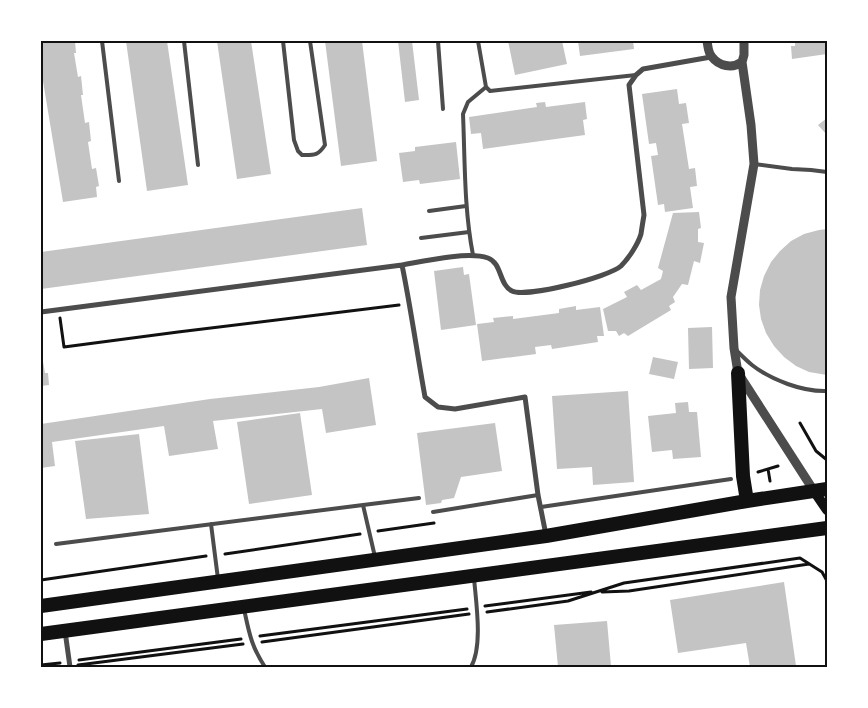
<svg xmlns="http://www.w3.org/2000/svg" width="868" height="708" viewBox="0 0 868 708" font-family="Barlow,sans-serif">
	<style>
		.building { fill: #c4c4c4 }
		.lines { fill: none; stroke-linecap: round; stroke-linejoin: round }
		.path { stroke: #111; stroke-width: 3 }
		.service { stroke: #4c4c4c; stroke-width: 4 }
		.minor { stroke: #4c4c4c; stroke-width: 5 }
		.tertiary { stroke: #4c4c4c; stroke-width: 9 }
		.secondary { stroke: #111; stroke-width: 10 }
		.trunk { stroke: #111; stroke-width: 14 }
		.neatline { fill: none; stroke: #111; stroke-width: 2 }
	</style>
	<rect width="100%" height="100%" fill="#fff"/>
	<path class="building" d="M41,41h34l1,12h-2l4,24 3,-1 2,19h-2l4,28 4,-1 2,19 -3,1 4,27 4,-1 3,18 -3,1 1,10 -34,5 -22,-133z
		M126,41h41l21,144 -41,6z
		M217,41h34l20,133 -34,5z
		M325,41h37l15,120 -36,5z
		M398,41h14l7,59 -14,2z
		M508,41h54l5,23 -52,11z
		M578,41h55l1,8 -54,7z
		M795,41h32v13l-35,5 -1,-13h4z
		M677,89l2,15 7,-1 3,20 -7,1 7,45 6,-1 2,18 -7,1 3,21 -28,4 -1,-8 -6,1 -7,-49 7,-1 -2,-12 -7,1 -7,-50z
		M545,102l1,5 39,-5 2,17 -4,1 2,15 -102,14 -2,-16 -10,1 -2,-17 68,-10 -1,-4z
		M827,118v17l-9,-10z
		M456,142l4,37 -40,5 -1,-4 -16,2 -4,-29 16,-2v-4z
		M362,208l5,37 -326,44v-37z
		M699,212l2,16 -3,1v13l6,1 -4,20 -6,-2 -6,24 -6,-1 -9,13 2,5 -6,4 2,4 -43,26 -4,-3 -5,3 -3,-5h-8l-5,-22 24,-12 -3,-5 13,-7 4,5 20,-11 2,-8 -5,-3 15,-55z
		M827,229v146l-18,-3 -13,-6 -12,-9 -10,-11 -8,-13 -5,-14 -2,-14 1,-15 4,-14 7,-14 9,-11 11,-10 13,-7 15,-4z
		M463,267l1,8 5,-1 7,51 -35,5 -7,-59z
		M576,306v4l24,-3 4,29h-7l1,6 -46,7 -1,-4 -16,2 1,7 -54,7 -5,-37 17,-2 -1,-4 20,-2v3l46,-6v-4z
		M712,327l1,41 -24,1 -1,-41z
		M41,356h1l3,17h3l1,12 -8,1z
		M653,357l25,5 -4,17 -25,-5z
		M369,378l7,47 -50,8 -4,-24 -109,12 5,28 -49,7 -5,-30 -112,16 3,24 -14,2v-44l169,-25 109,-12z
		M628,391l6,91 -41,3 -1,-18 -35,2 -5,-73z
		M688,402l1,10h8l4,45 -28,2 -1,-9 -20,2 -4,-36 28,-3 -1,-10z
		M300,413l12,82 -63,9 -12,-82z
		M495,423l7,48 -41,6 -7,21 -12,2 -1,3 -15,2 -9,-72z
		M139,434l10,80 -63,5 -11,-78z
		M784,582l12,84 -46,1 -4,-24 -68,10 -8,-53z
		M607,621l4,45 -53,1 -4,-42z"/>
	<g class="lines">
		<path class="path" d="M60,318l4,29 114,-15 221,-27
			M800,423l16,28 11,9
			M768,469l2,12
			M758,472l20,-6
			M378,531l56,-8
			M225,554l135,-20
			M41,580l165,-24
			M602,592l27,-1 180,-27
			M485,606l106,-14
			M487,612l81,-11 56,-18 176,-25 22,14 5,9
			M260,636l207,-27
			M262,642l207,-28
			M79,660l162,-21
			M41,665l19,-2
			M78,665l165,-21"/>
		<path class="service" d="M102,41l17,140
			M184,41l14,124
			M283,41l11,99 4,11 4,4c12,0 16,1 23,-10l-15,-104
			M438,41l5,68
			M478,41l8,46 4,4 146,-16
			M754,164l38,5 19,1 16,2
			M429,211l37,-5
			M421,238l48,-6
			M473,255c-9,-46 -8,-94 -10,-141l5,-12 18,-15
			M737,351c5,5 10,10 15,14 19,15 51,27 75,26
			M363,505l56,-7
			M541,507l190,-28
			M433,512l105,-17
			M211,524l7,55
			M56,544l307,-39 12,52
			M244,609c5,23 7,37 21,58
			M471,667c12,-21 5,-65 3,-89"/>
		<path class="minor" d="M402,265c9,44 15,88 23,132l13,10 17,2 70,-12 13,98 8,40
			M41,312l361,-47c22,-4 66,-14 86,-7 14,5 11,27 24,33 14,7 97,-14 109,-25 8,-8 17,-22 20,-32 1,-7 2,-13 3,-19l-15,-130 7,-10 7,-6 68,-12
			M65,631l5,36"/>
		<path class="tertiary" d="M707,41c1,5 1,12 5,16 7,9 20,12 30,5
			M744,41v14l-2,7 9,63 3,39 -23,133 3,51 4,25 76,118"/>
		<path class="secondary" d="M814,491l13,19"/>
		<path class="trunk" d="M738,373l5,103 4,25
			M41,606l505,-70 201,-35 80,-12
			M41,634l786,-106"/>
	</g>
	<rect width="868" height="708" fill="none" stroke="#ffffff" stroke-width="85"/>
	<rect x="42" y="42" width="784" height="624" class="neatline"/>
</svg>
